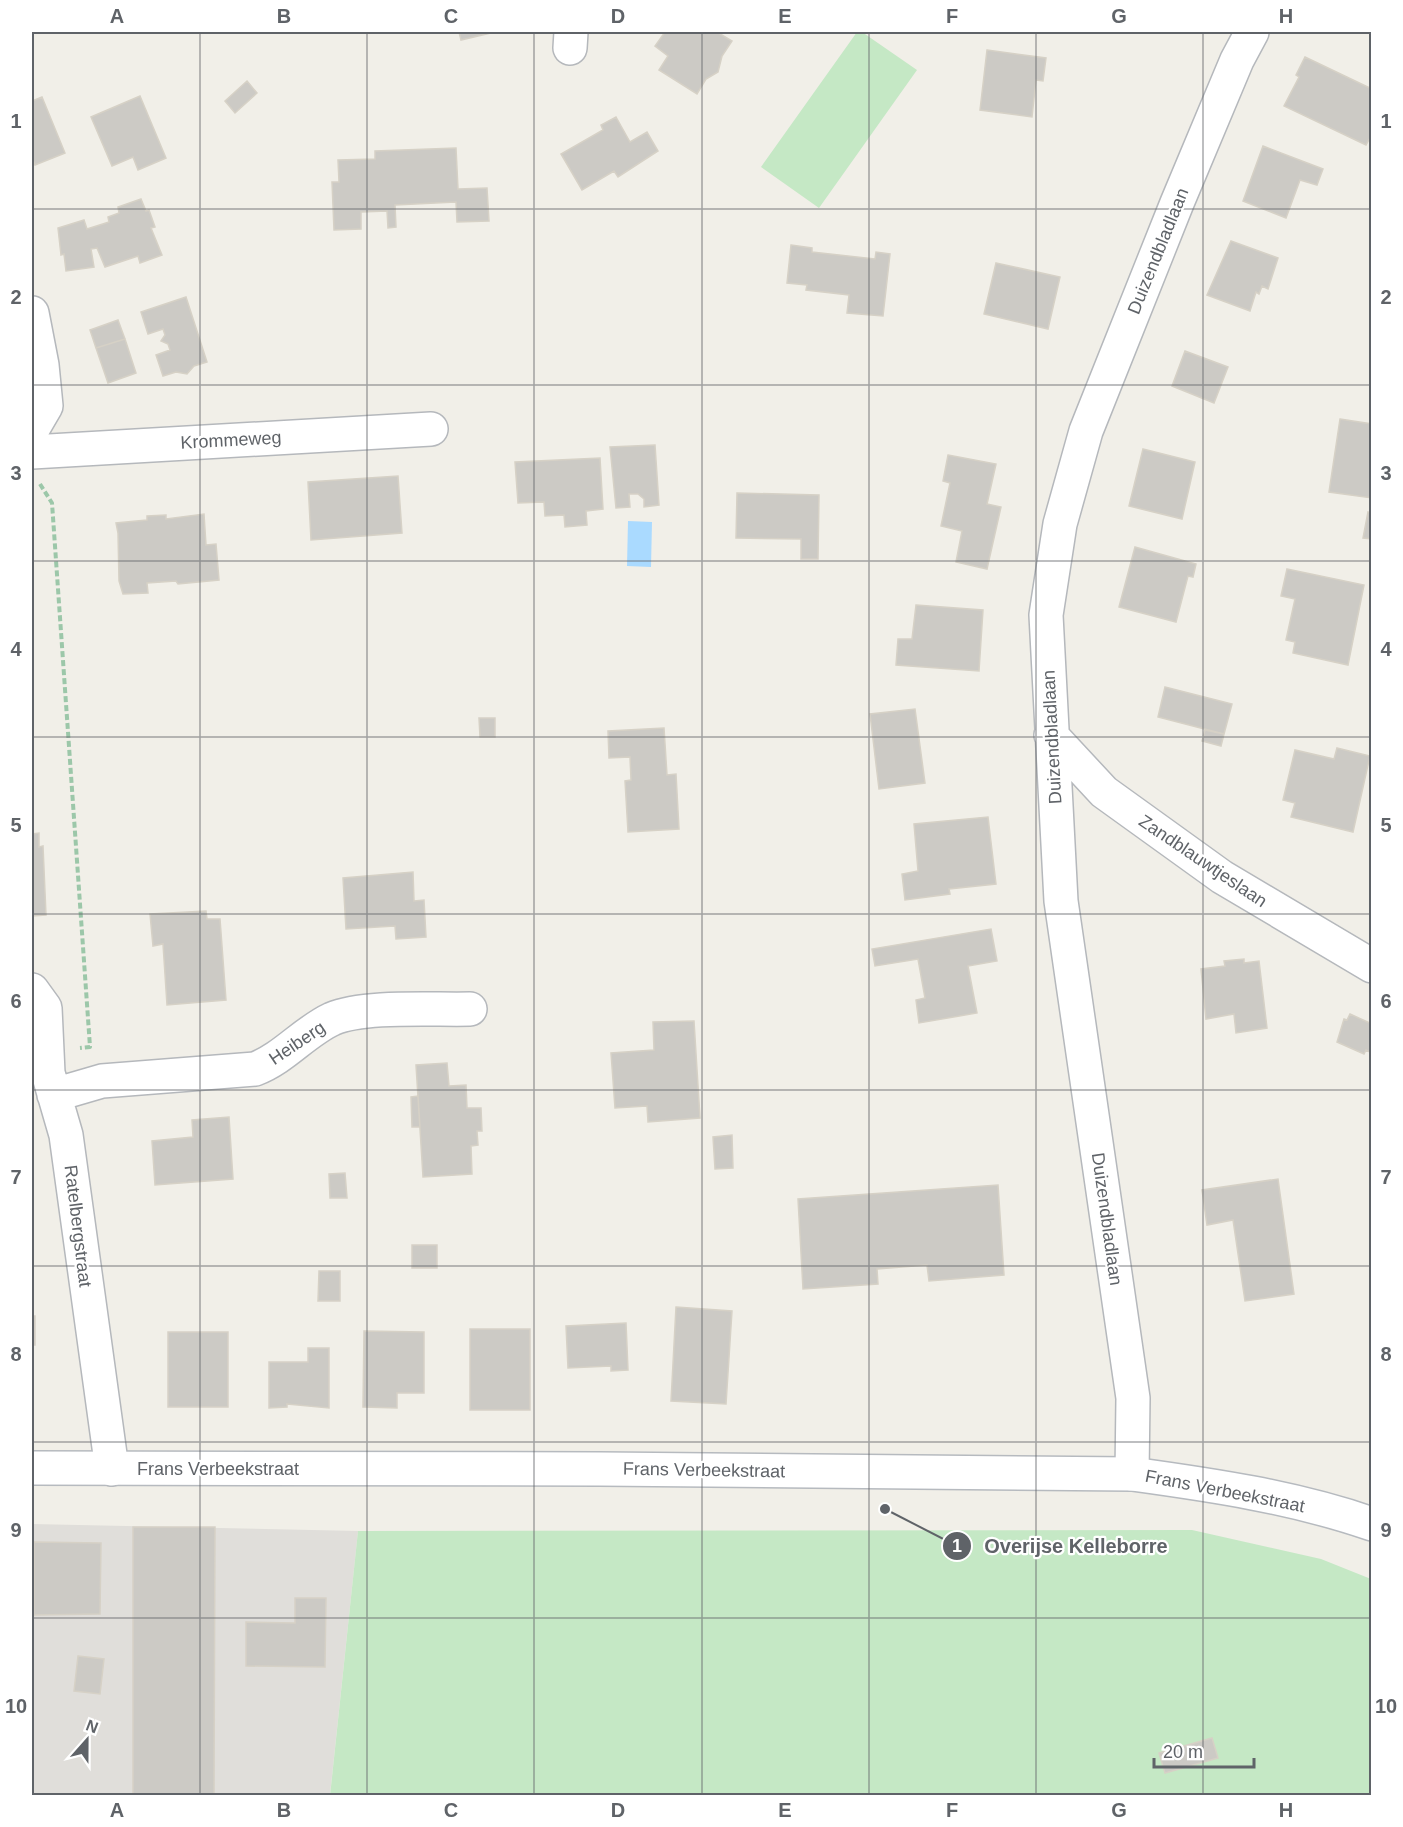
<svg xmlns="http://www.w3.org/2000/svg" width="1403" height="1827" viewBox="0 0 1403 1827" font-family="Helvetica,sans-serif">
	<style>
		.industrial { fill: #e0deda }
		.green { fill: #c5e8c5 }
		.water { fill: #aadaff }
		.building { fill: #cccac5; stroke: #d6d1c6; stroke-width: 1.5 }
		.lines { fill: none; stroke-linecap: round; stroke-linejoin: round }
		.minor-casing { stroke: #b5b8bc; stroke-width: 36 }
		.secondary-casing { stroke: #b6babf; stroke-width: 36 }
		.path { stroke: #9cc7a9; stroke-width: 4; stroke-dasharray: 6 3; stroke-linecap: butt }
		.minor { stroke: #fff; stroke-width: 33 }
		.secondary { stroke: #fff; stroke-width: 33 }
		.grid { fill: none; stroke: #5f6368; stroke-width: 1.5; stroke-opacity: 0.55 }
		.labels { text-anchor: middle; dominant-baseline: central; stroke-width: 4.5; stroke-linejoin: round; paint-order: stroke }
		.street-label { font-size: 18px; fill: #5f6368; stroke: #fff }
		.leader { fill: none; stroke: #5f6368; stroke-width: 2 }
		.callout-dot { fill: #5f6368; stroke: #fff; stroke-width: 2 }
		.mark-label { font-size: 18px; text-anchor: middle; font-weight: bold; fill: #fff }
		.callout-label { font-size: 20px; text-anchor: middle; font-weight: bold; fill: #5f6368; stroke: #fff; stroke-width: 4.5; stroke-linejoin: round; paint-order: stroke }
		.neatline { fill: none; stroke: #5f6368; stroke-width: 2 }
		.grid-label { font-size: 20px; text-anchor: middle; font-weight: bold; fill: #5f6368 }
	</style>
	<rect width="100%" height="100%" fill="#f1efe8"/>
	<path class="industrial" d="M32,1524l326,7 -28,264 -298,1z"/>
	<path class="green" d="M857,32h5l55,38 -98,138 -58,-41z
		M1192,1530l129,29 50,20v216l-1041,1 28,-265z"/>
	<path class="water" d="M628,521l24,1 -1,45 -24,-1z"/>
	<path class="building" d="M459,32h36l-34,8z
		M665,32h52l15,9 -10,15 -4,16 -12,7 -9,15 -38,-24 9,-14 -13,-10z
		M987,50l59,8 -3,23 -7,-1 -4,37 -52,-7z
		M1305,57l67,32v45l-6,11 -82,-39 15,-29 -3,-2z
		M247,81l10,12 -22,20 -10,-12z
		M140,96l26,62 -28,12 -5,-13 -21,9 -21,-49z
		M42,97l23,56 -30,12 -3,-8v-56z
		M616,117l14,25 17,-10 11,19 -40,26 -4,-6 -32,19 -21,-36 42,-24 -2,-5z
		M1263,146l60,23 -6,16 -17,-5 -14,38 -43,-17z
		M456,148l2,41 29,-1 2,33 -32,1 -1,-20 -61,3 1,22 -8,1 -1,-17 -26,1v17l-27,1 -2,-48h7l-1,-22 37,-1v-8z
		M141,199l5,12 3,-1 6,17 -4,1 11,27 -22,8 -2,-7 -33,11 -8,-19 -6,1 3,18 -28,4 -2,-17 -3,1 -3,-27 26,-8 3,9 22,-7 -1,-5 11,-4 -1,-6z
		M1231,241l47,17 -10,31 -6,-3 -3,8 -3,-2 -6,19 -43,-16z
		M791,245l21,3v4l63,7 1,-7 14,2 -7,62 -36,-3 2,-18 -43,-5 1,-5 -20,-2z
		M996,263l64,14 -12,52 -64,-15z
		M186,297l21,65 -13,4 -7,8 -11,-2 -13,4 -7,-21 14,-5 -2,-6 -7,-3 4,-6 -2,-6 -15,5 -7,-22z
		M118,320l7,19 -29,9 -6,-18z
		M125,339l11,34 -28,10 -12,-35z
		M1185,351l43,16 -14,36 -42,-17z
		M1340,419l32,5v74l-43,-6z
		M655,445l4,60 -15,2v-8l-6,-5h-9l1,13 -14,1 -6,-61z
		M1143,449l52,13 -13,57 -53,-13z
		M948,455l48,9 -9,40 14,3 -14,62 -31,-7 6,-31 -21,-5 9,-43 -7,-2z
		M600,458l3,51 -17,2 1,14 -22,2 -1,-12 -19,1 -1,-14 -26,1 -3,-41z
		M398,476l4,57 -91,7 -3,-58z
		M737,493l82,2 -1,64h-17v-20l-65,-1z
		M1368,512l4,1v26l-9,-1z
		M204,514l2,31 10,-1 3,36 -41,4 -2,-3 -29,2 1,10 -25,1 -4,-13 -1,-48 -2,-10 31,-3v-4l19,-1v4z
		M1135,547l61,17 -3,13 -5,-1 -12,46 -57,-15z
		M1287,569l77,16 -16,80 -55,-12 2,-11 -9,-2 9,-41 -14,-3z
		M916,605l67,5 -4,61 -83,-6 2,-26h14z
		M1165,687l67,17 -8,30 -66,-17z
		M915,709l10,74 -46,6 -9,-75z
		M479,718h16v19h-15z
		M664,728l3,47 9,-1 3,55 -51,3 -3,-51 6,-1 -1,-23 -21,1 -1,-27z
		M1205,730l19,4 -3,12 -19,-5z
		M1337,748l33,8 -17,76 -62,-15 4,-14 -12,-3 12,-50 39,9z
		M988,817l8,67 -47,5 1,5 -45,6 -3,-26 16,-3 -4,-47z
		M39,833v14l4,-1 3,69 -14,1v-82z
		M413,872l1,29 10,-1 2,37 -30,2 -1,-13 -49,3 -3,-51z
		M206,911l1,8h13l6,81 -59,5 -4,-61 -10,2 -3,-32z
		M991,929l6,32 -29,5 9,47 -58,10 -3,-23 9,-2 -7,-39 -43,7 -3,-17z
		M1244,959v4l15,-2 8,67 -31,5 -2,-19 -28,5 -5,-50 24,-3 -1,-5z
		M1350,1014l22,10v29l-6,-3 -2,4 -27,-12 7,-23 3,1z
		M694,1021l6,97 -52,4 -1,-16 -32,2 -4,-55 43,-3 -1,-28z
		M447,1063l2,23 17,-1 1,23h14l1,23h-5l1,14 -7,1 1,28 -49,3 -7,-112z
		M418,1096l2,31h-8l-1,-30z
		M229,1117l4,62 -78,6 -3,-44 41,-4 -1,-17z
		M732,1135l1,33 -18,1 -2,-32z
		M345,1173l2,25h-17l-1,-24z
		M1278,1179l16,115 -49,7 -12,-81 -26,5 -5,-35z
		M998,1185l6,90 -75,6 -2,-16 -50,4 1,15 -75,5 -5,-90z
		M412,1245h25v23h-25z
		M319,1271h21v30h-22z
		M676,1307l56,4 -6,93 -55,-3z
		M32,1316h3v29h-3z
		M626,1323l2,47 -17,1v-5l-43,2 -2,-42z
		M470,1329h60v81h-60z
		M364,1331l60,1v61h-27v15l-34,-1z
		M168,1332h60v75h-60z
		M308,1348h21v60l-42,-4v3l-18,1v-46h39z
		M133,1527h82l-1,269h-81z
		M34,1542l67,1 -1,71 -66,1z
		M295,1598h31l-1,69 -79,-1v-44l49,1z
		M78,1656l26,3 -4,35 -26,-3z
		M1212,1738l6,20 -53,15 -6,-20z"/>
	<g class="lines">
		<defs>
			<path id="minor" d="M570,48l1,-16
				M32,313l10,52 4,41 -14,24
				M32,452l399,-23
				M1051,735l53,57 118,85 150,89
				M32,990l13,18 3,65 18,62 46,334
				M54,1095l48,-14 153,-12c29,-11 49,-37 77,-50 32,-14 101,-9 138,-10
				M1132,1474l1,-76 -72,-497 -15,-286 14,-91 26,-93 91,-228 60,-143 15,-28"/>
			<path id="secondary" d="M32,1468l568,1 532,5c80,11 162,23 240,50"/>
		</defs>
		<use href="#minor" class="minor-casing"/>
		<use href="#secondary" class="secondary-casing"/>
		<path class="path" d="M40,484l12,19 38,544 -10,1"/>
		<use href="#minor" class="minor"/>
		<use href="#secondary" class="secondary"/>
	</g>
	<path class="grid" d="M200,32v1764M367,32v1764M534,32v1764M702,32v1764M869,32v1764M1036,32v1764M1203,32v1764M32,209h1340M32,385h1340M32,561h1340M32,737h1340M32,914h1340M32,1090h1340M32,1266h1340M32,1442h1340M32,1618h1340"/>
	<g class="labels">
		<g class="street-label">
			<text transform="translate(1158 251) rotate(-68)">Duizendbladlaan</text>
			<text transform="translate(231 440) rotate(-3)">Krommeweg</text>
			<text transform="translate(1052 737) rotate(-93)">Duizendbladlaan</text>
			<text transform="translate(1203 861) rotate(34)">Zandblauwtjeslaan</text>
			<text transform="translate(297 1043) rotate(-34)">Heiberg</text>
			<text transform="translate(1107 1219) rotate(82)">Duizendbladlaan</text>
			<text transform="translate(78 1226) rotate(83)">Ratelbergstraat</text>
			<text x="218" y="1469">Frans Verbeekstraat</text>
			<text transform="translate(704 1470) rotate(1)">Frans Verbeekstraat</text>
			<text transform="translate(1225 1491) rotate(11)">Frans Verbeekstraat</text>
		</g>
	</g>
	<path class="leader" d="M885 1509L957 1546"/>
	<g class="callout-dot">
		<circle cx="885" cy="1509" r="6"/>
		<circle cx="957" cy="1546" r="15"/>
	</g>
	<g class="mark-label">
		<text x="957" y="1552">1</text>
	</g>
	<g class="callout-label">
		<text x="1076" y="1553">Overijse Kelleborre</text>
	</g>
	<rect width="1403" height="1827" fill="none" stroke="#ffffff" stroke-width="66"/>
	<g transform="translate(87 1740) rotate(21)" stroke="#ffffff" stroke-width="4.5" paint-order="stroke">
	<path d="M0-4.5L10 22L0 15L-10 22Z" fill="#5f6368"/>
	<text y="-9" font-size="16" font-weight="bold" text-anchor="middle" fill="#5f6368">N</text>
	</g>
	<path d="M1154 1758v9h100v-9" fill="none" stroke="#5f6368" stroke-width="3"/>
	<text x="1163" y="1758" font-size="18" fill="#5f6368" stroke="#ffffff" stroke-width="4.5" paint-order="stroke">20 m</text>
	<rect x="33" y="33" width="1337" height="1761" class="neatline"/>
	<g class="grid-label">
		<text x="117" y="23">A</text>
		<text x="284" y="23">B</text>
		<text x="451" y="23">C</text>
		<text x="618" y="23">D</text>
		<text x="785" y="23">E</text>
		<text x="952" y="23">F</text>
		<text x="1119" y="23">G</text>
		<text x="1286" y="23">H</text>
		<text x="16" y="128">1</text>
		<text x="1386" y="128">1</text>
		<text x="16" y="304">2</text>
		<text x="1386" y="304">2</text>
		<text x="16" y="480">3</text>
		<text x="1386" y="480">3</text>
		<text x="16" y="656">4</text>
		<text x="1386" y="656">4</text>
		<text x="16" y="832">5</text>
		<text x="1386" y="832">5</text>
		<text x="16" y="1008">6</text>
		<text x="1386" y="1008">6</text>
		<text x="16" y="1184">7</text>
		<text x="1386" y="1184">7</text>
		<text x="16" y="1361">8</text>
		<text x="1386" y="1361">8</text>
		<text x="16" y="1537">9</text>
		<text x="1386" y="1537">9</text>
		<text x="16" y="1713">10</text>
		<text x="1386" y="1713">10</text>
		<text x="117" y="1817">A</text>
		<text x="284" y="1817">B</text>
		<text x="451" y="1817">C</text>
		<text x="618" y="1817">D</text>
		<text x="785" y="1817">E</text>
		<text x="952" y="1817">F</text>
		<text x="1119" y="1817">G</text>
		<text x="1286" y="1817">H</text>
	</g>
</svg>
